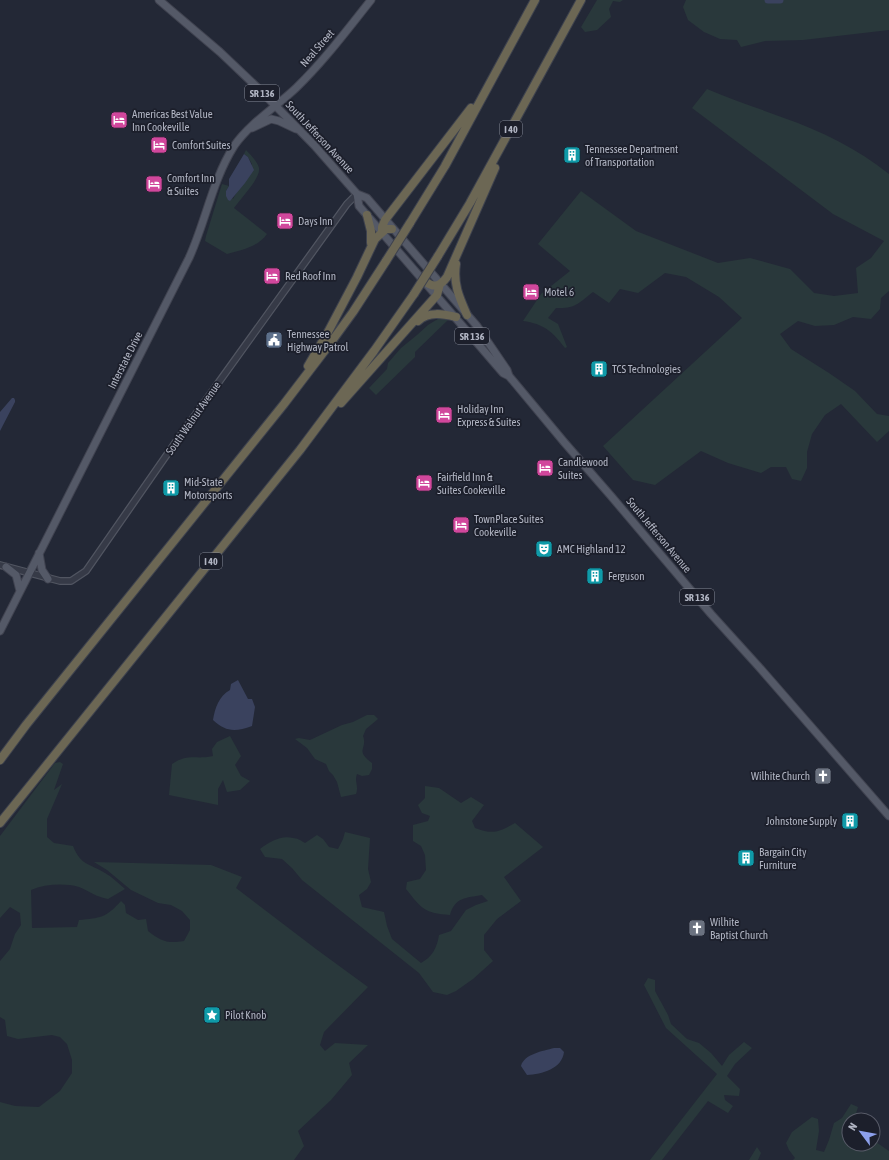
<svg xmlns="http://www.w3.org/2000/svg" width="889" height="1160" viewBox="0 0 889 1160" font-family="'Asap Condensed',sans-serif">
	<style>
		.green { fill: #29383b }
		.water { fill: #3a425e }
		.lines { fill: none; stroke-linecap: round; stroke-linejoin: round }
		.river { stroke: #3a425e; stroke-width: 7 }
		.minor-casing { stroke: #515561; stroke-width: 8 }
		.major-casing { stroke: #404350; stroke-width: 9 }
		.highway-casing { stroke: #3e424e; stroke-width: 10 }
		.minor { stroke: #363a47; stroke-width: 5.5 }
		.major { stroke: #545967; stroke-width: 7 }
		.highway { stroke: #6c6754; stroke-width: 8 }
		.highway-bridge-casing { stroke: #3e424e; stroke-width: 10; stroke-linecap: butt }
		.highway-bridge { stroke: #6c6754; stroke-width: 8 }
		.labels { text-anchor: middle; dominant-baseline: central; stroke-width: 3.5; stroke-linejoin: round; paint-order: stroke }
		.shield { fill: #1c1f2b; stroke: #848895; stroke-width: 1 }
		.shield-label { font-size: 10px; font-weight: bold; fill: #b1b5c3 }
		.street-label { font-size: 11px; fill: #b1b5c3; stroke: #1c1f2b }
		.poi-label { font-size: 11px; fill: #b1b5c3; stroke: #1c1f2b; text-anchor: start }
	</style>
	<rect width="100%" height="100%" fill="#232836"/>
	<path class="green" d="M597,0h26l-3,2 -7,-1 -4,8 2,8 -14,13 -12,2 -4,-5z
		M686,0h203v30l-86,10 -38,1 -24,6 -4,-7 -17,-1 -16,-7 -16,-12 -5,-13z
		M707,89c25,11 51,19 77,29 37,13 74,31 105,56v117l-8,7 -1,11 -9,10 -18,-2 -19,8 -19,1 -17,-5 -18,13 11,15 38,24 26,18 22,23 12,2v15l-12,11 -36,-38 -16,11 -13,19 -5,18v16l-6,13 -9,-2 -6,-12h-15l-10,6 -33,-10 -27,-12 -46,34 -22,-5 -30,-34 139,-128 -23,-21 -33,-20 -21,-4 -27,20 -18,-4 -11,14 -16,-11c-14,11 -18,17 -37,16l-8,10 10,6 9,23 -2,1c-13,-17 -21,-24 -42,-27l18,-27 29,-23 -32,-27 43,-53 55,40 82,32 32,-5 40,11 24,24 20,3 24,-3 -2,-25 15,-10 13,-17 -51,-27 -141,-106z
		M246,150c5,5 11,11 13,18 2,10 -19,31 -25,40l33,26c-9,13 -26,16 -40,20l-22,-13 1,-5 16,-52 7,2 -3,5 7,8 19,-35 -4,-7 -4,-3z
		M441,317l9,1 -35,34v5l-39,38 -7,-7 18,-19 1,-6 13,-15 16,-13 11,-10z
		M367,715h7l4,4 -12,10 -3,7c5,13 -9,14 9,27v6l-3,6 -7,1 -5,-2c-3,7 2,12 -1,20l-15,3 -4,-15 -4,-7 -4,-4 -3,-7 -11,-5 -8,-11 -12,-9 4,-1 11,2 32,-15 11,-3z
		M230,736l11,20 -6,9 6,11 9,5 -10,9 -13,2 -4,-12 -5,9v16l-49,-10 3,-31c17,-11 23,-4 41,-8l-1,-7 5,-7z
		M60,762l3,2 -9,26 8,-6 -15,35v18l7,6 19,3c8,20 16,17 32,27 7,4 13,10 20,16l-17,10c-12,-2 -19,-8 -29,-12 -14,-4 -34,-3 -48,3l1,38 45,-1 2,-7c21,-2 27,-2 42,-19l4,4 1,8 12,7 8,-1 2,12c13,10 19,13 36,10l6,-11v-10l-8,-9 -11,-6 -13,-2 -27,-13 -24,-20 -13,-8 117,3 31,12 -6,11 80,61 52,38 -44,45 -4,13 5,6 10,-8 33,2 -19,18 3,12 -21,25 -33,31 6,15 -10,14h-294v-58l15,4 24,1 21,-16 12,-18v-13l-5,-16 -7,-7 -8,-2 -34,4 -11,-3 -2,-16 -5,-3v-56l10,-12 5,-15 6,-9 -1,-12 -10,-6 -10,11v-82l55,-73z
		M425,786l14,2 22,15 10,-6 13,8 -12,16 3,7c19,7 23,4 40,-5l28,24 -39,30 17,24 -24,18 -13,16v15l9,11 -20,18 -17,12 -9,4 -14,-3 -14,-19 -117,-93 -10,-12 -10,-9 -17,-2 -5,-8c9,-7 21,-14 33,-11 4,0 9,3 12,5l12,-8 6,4 6,8 9,2 5,-10 2,-7 25,6 -2,31 3,13 -4,7 -8,6 3,12 22,5 3,14 5,13 29,24c11,-6 16,-15 18,-28l12,-4 15,-21 10,-5 12,-4 -6,-6c-16,3 -27,2 -32,20 -26,-2 -28,-6 -44,-26l1,-7 13,-3 6,-9 -1,-15 -4,-9 -8,-5v-16l15,-4 2,-5 -8,-3 -4,-8 7,-7z
		M648,978l7,2v11l13,24 3,9 16,15 12,4 12,10 11,13 7,-11 15,-13 8,6 -17,16 -8,12 13,13 -1,7 -15,-1 1,5 8,6 -5,7 -20,-12 -46,59h-12l67,-86 -51,-46 -22,-43z
		M851,1104l7,3 -4,13h-5v24h24v-4l16,11v9h-96l2,-2 -6,-8 -3,-7 6,-11 20,-15 6,2 1,12 -3,19 8,2 5,-12 5,-17 8,-5z
		M757,1147l4,6 -3,7h-9z"/>
	<path class="water" d="M244,154l4,3 6,13 -9,13 -15,18 -2,-1 -2,-4v-5l3,-5v-7z
		M12,398h2l1,2v2l-15,29v-19z
		M238,680l10,19h4l3,8 -3,19c-17,6 -26,6 -39,-6 2,-12 6,-24 17,-30l1,-6z
		M554,1048h6l4,4c-2,17 -22,22 -37,23l-6,-9c3,-12 22,-15 33,-18z"/>
	<g class="lines">
		<path class="river" d="M768,0h12"/>
		<defs>
			<path id="minor" d="M0,565l60,16h11l15,-10 89,-128 172,-239 10,-10"/>
			<path id="major" d="M159,0l61,52 40,38 54,55 43,49 2,12 144,167 6,3
				M252,128l19,-9 8,2 17,8
				M357,194l10,4 110,128 30,44 2,6 55,66 47,54 100,118 48,53 130,149
				M39,553l3,17 6,9
				M6,567l10,8 4,16
				M0,631l189,-373c17,-37 23,-77 45,-112 16,-23 42,-39 62,-58 28,-27 51,-58 75,-88"/>
			<path id="highway" d="M367,215l4,16v12
				M410,223l35,-57 90,-166
				M382,232v-5l3,-7 86,-112
				M438,256l32,-53 111,-203
				M456,264c-3,20 3,33 11,51
				M426,282c9,7 15,3 21,-5l48,-109
				M418,321c11,-10 25,-7 38,-4
				M308,366l20,-34 29,-55 18,-38 11,-10h6
				M341,403l96,-108 3,-11
				M0,760l26,-35 258,-321 45,-59 24,-33 33,-51
				M0,823l300,-373 74,-99 40,-57"/>
		</defs>
		<use href="#minor" class="minor-casing"/>
		<use href="#major" class="major-casing"/>
		<use href="#highway" class="highway-casing"/>
		<use href="#minor" class="minor"/>
		<use href="#major" class="major"/>
		<use href="#highway" class="highway"/>
		<defs>
			<path id="highway-bridge" d="M386,261l24,-38
				M414,294l24,-38"/>
		</defs>
		<use href="#highway-bridge" class="highway-bridge-casing"/>
		<use href="#highway-bridge" class="highway-bridge"/>
	</g>
	<defs>
		<symbol id="hotel-square" viewBox="-11 -11 22 22"><rect x="-9" y="-9" width="18" height="18" rx="4" fill="#d1479c" stroke="#1c1f2b"/><path d="M-6-4.5h1.5V1H6V5H4.5V3h-9V5H-6ZM-4 0a1.8 1.8 0 1 1 3.6 0ZM.5 0V-2.5h3Q6-2.5 6 0Z" fill="#fff"/></symbol>
		<symbol id="building-square" viewBox="-11 -11 22 22"><rect x="-9" y="-9" width="18" height="18" rx="4" fill="#0f9aa8" stroke="#1c1f2b"/><path d="M-4-6H4V6H1V3H-1V6H-4ZM-2.5-4.3h1.7v1.8h-1.7ZM.8-4.3h1.7v1.8H.8ZM-2.5-1h1.7V.8h-1.7ZM.8-1h1.7V.8H.8Z" fill="#fff"/></symbol>
		<symbol id="civic-square" viewBox="-11 -11 22 22"><rect x="-9" y="-9" width="18" height="18" rx="4" fill="#5c6f8a" stroke="#1c1f2b"/><path d="M-.6-6.5H3V-4.5H.6V-3L4-1V1h2V6H-6V1h2V-1L-.6-3ZM-1.2 2.5V6h2.4V2.5Z" fill="#fff"/></symbol>
		<symbol id="theatre-square" viewBox="-11 -11 22 22"><rect x="-9" y="-9" width="18" height="18" rx="4" fill="#0f9aa8" stroke="#1c1f2b"/><path d="M-5-5.5Q0-4 5-5.5V0Q5 5 0 6Q-5 5-5 0ZM-3.3-2.5H-1v1.5H-3.3ZM1-2.5H3.3v1.5H1ZM-2.8 1Q0 5.5 2.8 1Z" fill="#fff"/></symbol>
		<symbol id="church-square" viewBox="-11 -11 22 22"><rect x="-9" y="-9" width="18" height="18" rx="4" fill="#6b7280" stroke="#1c1f2b"/><path d="M-1.2-6h2.4v3.5h3.3v2.4h-3.3V6h-2.4V-.1h-3.3v-2.4h3.3Z" fill="#fff"/></symbol>
		<symbol id="sight-square" viewBox="-11 -11 22 22"><rect x="-9" y="-9" width="18" height="18" rx="4" fill="#0f9aa8" stroke="#1c1f2b"/><path d="M0-6L1.8-2.2L6-1.7L2.9 1.2L3.7 5.4L0 3.3L-3.7 5.4L-2.9 1.2L-6-1.7L-1.8-2.2Z" fill="#fff"/></symbol>
	</defs>
	<g fill-rule="evenodd">
		<use href="#hotel-square" x="109" y="110" width="20" height="20"/>
		<use href="#hotel-square" x="149" y="135" width="20" height="20"/>
		<use href="#building-square" x="562" y="145" width="20" height="20"/>
		<use href="#hotel-square" x="144" y="174" width="20" height="20"/>
		<use href="#hotel-square" x="275" y="211" width="20" height="20"/>
		<use href="#hotel-square" x="262" y="266" width="20" height="20"/>
		<use href="#hotel-square" x="521" y="282" width="20" height="20"/>
		<use href="#civic-square" x="264" y="330" width="20" height="20"/>
		<use href="#building-square" x="589" y="359" width="20" height="20"/>
		<use href="#hotel-square" x="434" y="405" width="20" height="20"/>
		<use href="#hotel-square" x="535" y="458" width="20" height="20"/>
		<use href="#hotel-square" x="414" y="473" width="20" height="20"/>
		<use href="#building-square" x="161" y="478" width="20" height="20"/>
		<use href="#hotel-square" x="451" y="515" width="20" height="20"/>
		<use href="#theatre-square" x="534" y="539" width="20" height="20"/>
		<use href="#building-square" x="585" y="566" width="20" height="20"/>
		<use href="#church-square" x="813" y="766" width="20" height="20"/>
		<use href="#building-square" x="840" y="811" width="20" height="20"/>
		<use href="#building-square" x="736" y="848" width="20" height="20"/>
		<use href="#church-square" x="687" y="918" width="20" height="20"/>
		<use href="#sight-square" x="202" y="1005" width="20" height="20"/>
	</g>
	<g class="labels">
		<g class="shield">
			<rect x="245" y="85" width="34" height="16" rx="3"/>
			<rect x="500" y="121" width="22" height="16" rx="3"/>
			<rect x="455" y="328" width="34" height="16" rx="3"/>
			<rect x="200" y="553" width="22" height="16" rx="3"/>
			<rect x="680" y="589" width="34" height="16" rx="3"/>
		</g>
		<g class="shield-label">
			<text x="262" y="93">SR 136</text>
			<text x="511" y="129">I 40</text>
			<text x="472" y="336">SR 136</text>
			<text x="211" y="561">I 40</text>
			<text x="697" y="597">SR 136</text>
		</g>
		<g class="street-label">
			<text transform="translate(317 48) rotate(-49)">Neal Street</text>
			<text transform="translate(320 137) rotate(47)">South Jefferson Avenue</text>
			<text transform="translate(125 360) rotate(-63)">Interstate Drive</text>
			<text transform="translate(193 418) rotate(-55)">South Walnut Avenue</text>
			<text transform="translate(659 535) rotate(50)">South Jefferson Avenue</text>
		</g>
		<g class="poi-label">
			<text x="132" y="114">Americas Best Value<tspan x="132" dy="13">Inn Cookeville</tspan></text>
			<text x="172" y="145">Comfort Suites</text>
			<text x="585" y="149">Tennessee Department<tspan x="585" dy="13">of Transportation</tspan></text>
			<text x="167" y="178">Comfort Inn<tspan x="167" dy="13">&amp; Suites</tspan></text>
			<text x="298" y="221">Days Inn</text>
			<text x="285" y="276">Red Roof Inn</text>
			<text x="544" y="292">Motel 6</text>
			<text x="287" y="334">Tennessee<tspan x="287" dy="13">Highway Patrol</tspan></text>
			<text x="612" y="369">TCS Technologies</text>
			<text x="457" y="409">Holiday Inn<tspan x="457" dy="13">Express &amp; Suites</tspan></text>
			<text x="558" y="462">Candlewood<tspan x="558" dy="13">Suites</tspan></text>
			<text x="437" y="477">Fairfield Inn &amp;<tspan x="437" dy="13">Suites Cookeville</tspan></text>
			<text x="184" y="482">Mid-State<tspan x="184" dy="13">Motorsports</tspan></text>
			<text x="474" y="519">TownPlace Suites<tspan x="474" dy="13">Cookeville</tspan></text>
			<text x="557" y="549">AMC Highland 12</text>
			<text x="608" y="576">Ferguson</text>
			<text x="810" y="776" text-anchor="end">Wilhite Church</text>
			<text x="837" y="821" text-anchor="end">Johnstone Supply</text>
			<text x="759" y="852">Bargain City<tspan x="759" dy="13">Furniture</tspan></text>
			<text x="710" y="922">Wilhite<tspan x="710" dy="13">Baptist Church</tspan></text>
			<text x="225" y="1015">Pilot Knob</text>
		</g>
	</g>
	<g transform="translate(861 1132) rotate(302)"><circle r="19" fill="#1c1f2b" stroke="#585b68"/>
	<path d="M0-3L7 15L0 10L-7 15Z" fill="#8da0ec"/>
	<text y="-6" font-size="11" font-weight="bold" text-anchor="middle" fill="#b1b5c3">N</text>
	</g>
</svg>
